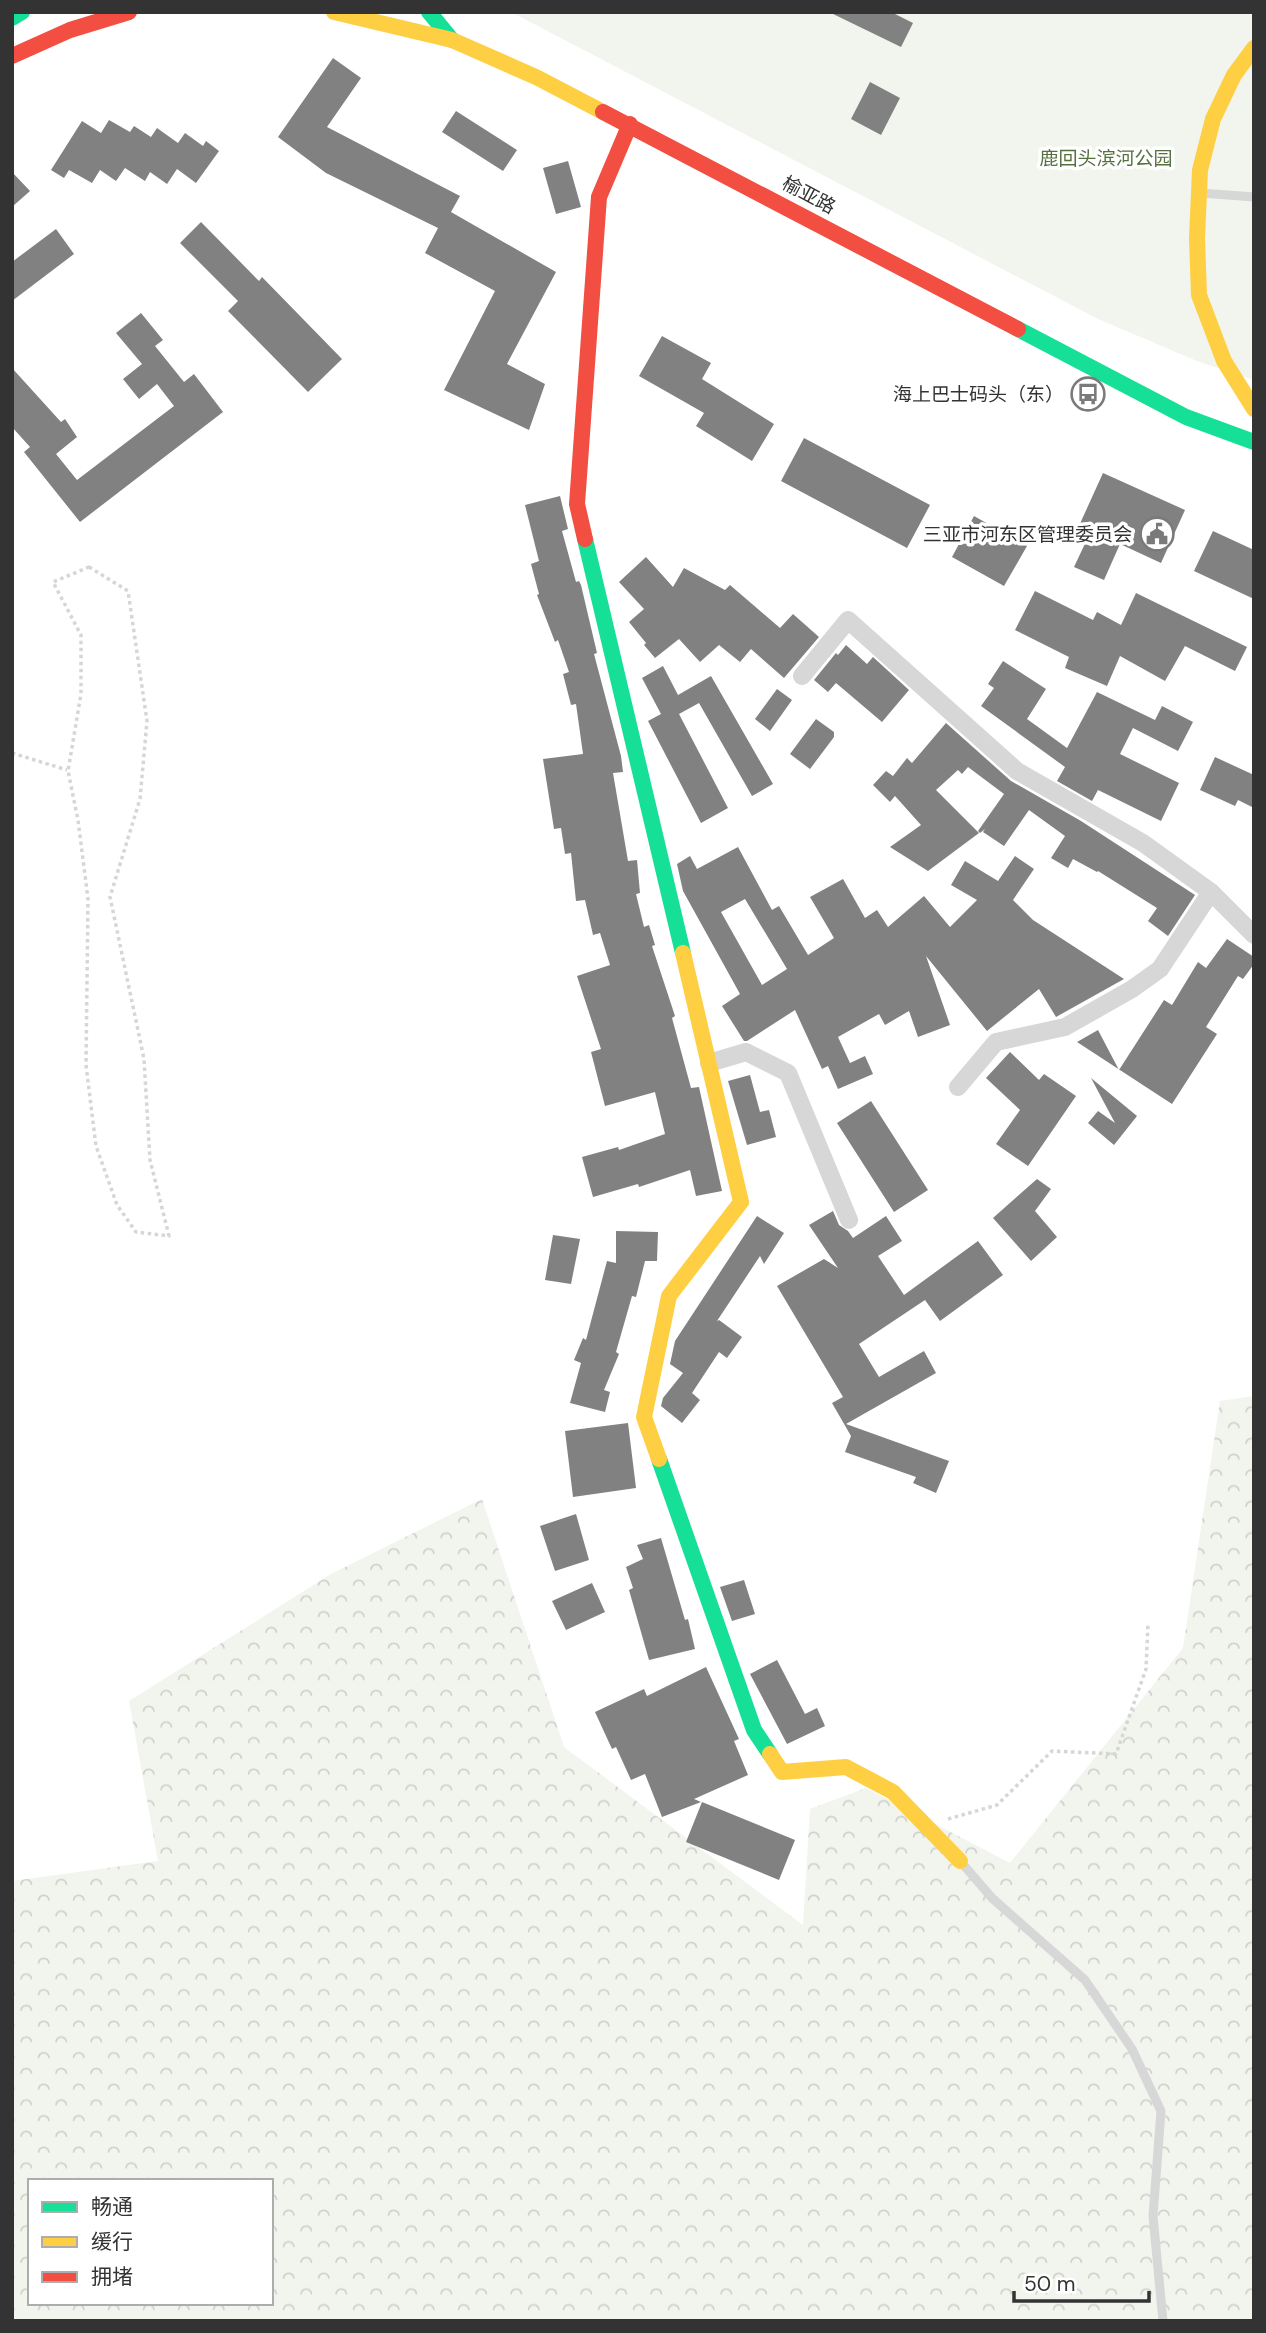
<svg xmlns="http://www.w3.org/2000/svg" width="1266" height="2333" viewBox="0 0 1266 2333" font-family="'DM Sans','Noto Sans SC',sans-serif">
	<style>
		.forest { fill: url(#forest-crowns); fill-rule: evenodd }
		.park { fill: #f1f5ed }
		.building { fill: #818181; fill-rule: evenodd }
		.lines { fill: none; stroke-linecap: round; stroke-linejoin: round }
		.path { stroke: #d6d6d6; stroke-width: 3.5; stroke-dasharray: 3.5 3.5; stroke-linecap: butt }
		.lane { stroke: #d7d7d7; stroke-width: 9 }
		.street { stroke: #d7d7d7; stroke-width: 18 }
		.fast { stroke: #16e098; stroke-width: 16 }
		.slow { stroke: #ffcf43; stroke-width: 16 }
		.jam { stroke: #f24e42; stroke-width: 16 }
		.labels { text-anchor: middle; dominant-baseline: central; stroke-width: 7; stroke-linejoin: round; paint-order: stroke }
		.park-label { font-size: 19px; fill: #56703f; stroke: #fff }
		.street-label { font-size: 19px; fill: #333; stroke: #fff }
		.poi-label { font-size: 19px; fill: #333; stroke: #fff; text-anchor: end }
	</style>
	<defs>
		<pattern id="forest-crowns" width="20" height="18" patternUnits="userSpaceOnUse" patternTransform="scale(1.75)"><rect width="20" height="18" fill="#f1f5ed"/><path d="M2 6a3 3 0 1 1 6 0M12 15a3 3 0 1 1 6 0" fill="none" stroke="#cfd2cc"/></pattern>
	</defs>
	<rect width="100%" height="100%" fill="#fff"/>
	<path class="forest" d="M1254,1396v925h-1242v-440l146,-20 -29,-160 202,-127 151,-75 82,248 239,178 7,-116 56,-21 144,75 173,-215 37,-247zM30,2181h241v122h-241z"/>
	<path class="park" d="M511,12h743v368l-57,-19 -99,-42z"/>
	<path class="building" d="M829,12h62l22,11 -12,24z
		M333,58l28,20 -34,49 133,69 -9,16 105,60 -49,92 38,20 -16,46 -85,-40 51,-99 -70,-38 13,-25 -112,-55 -48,-36z
		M870,82l30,16 -19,37 -30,-16z
		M456,111l61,39 -14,21 -61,-39z
		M109,120l21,12 4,-6 17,11 6,-9 21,15 7,-10 18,13 3,-5 13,10 -23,32 -19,-14 -10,15 -17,-12 -5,9 -20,-13 -9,13 -16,-11 -8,13 -23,-13 -5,8 -13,-8 31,-49 19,12z
		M568,161l13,46 -25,7 -13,-46z
		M12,172l18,19 -18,16z
		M201,222l58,59 3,-4 80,82 -34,33 -80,-81 10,-10 -58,-58z
		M56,229l18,25 -62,47v-39z
		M141,313l22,27 -8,6 29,36 10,-8 29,38 -143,110 -56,-70 6,-5 -18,-20v-59l49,54 4,-3 12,18 -21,17 21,26 97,-74 -17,-22 -18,15 -16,-20 19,-15 -26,-31z
		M662,336l49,27 -9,16 72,45 -22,37 -56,-35 8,-13 -65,-37z
		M804,438l126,67 -23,43 -126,-67z
		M1103,473l82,37 -24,53 -41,-19 -16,36 -30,-13 16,-34 -12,-5z
		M560,496l8,33 -6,2 14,51 3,-1 2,4 16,68 -3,1 27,102 2,16 -10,1 15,88 9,-1 3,33 -4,1 8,33 5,-2 6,20 -3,1 23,70 -3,2 19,70 8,-1 23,104 -26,5 -6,-26 -51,17 -1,-3 -45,13 -11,-40 36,-10 1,3 46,-16 -10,-42 -50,14 -14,-54 10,-3 -24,-73 33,-11 -10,-32 -7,2 -8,-35 -9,1 -5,-48 -6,1 -4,-26 -7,1 -11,-70 40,-5 -7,-50 -5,1 -8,-31 6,-2 -11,-32 -3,2 -18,-47 2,-1 -8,-30 8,-3 -14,-56z
		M974,516l53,30 -23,40 -52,-29z
		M1213,531l41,19v49l-60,-28z
		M646,557l27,30 11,-19 41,22 5,-5 50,43 13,-14 26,23 -35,41 -33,-29 -11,13 -21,-17 -19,17 -21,-23 -24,19 -11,-13 2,-2 -17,-21 15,-13 -25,-27z
		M1035,591l58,29 4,-8 24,13 15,-32 111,54 -12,24 -50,-25 -20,35 -45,-25 -13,30 -42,-18 4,-11 -54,-27z
		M846,645l21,19 6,-7 36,33 -27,32 -46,-39 -8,9 -14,-12 22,-27 2,2z
		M1003,661l43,28 -19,30 40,29 30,-56 58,28 7,-14 31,16 -15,29 -45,-23 -13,26 59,29 -18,38 -63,-31 -6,11 -35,-20 8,-14 -84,-61 13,-18 -6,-4z
		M663,666l15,29 33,-19 62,108 -21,12 -53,-93 -20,11 49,94 -27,15 -53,-102 13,-7 -19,-36z
		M777,689l15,11 -22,31 -15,-12z
		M816,719l18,13v5l-24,32 -20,-15z
		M946,723l65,58 70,40 114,74 -27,41 -20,-15 9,-13 -59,-37 -1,1 -24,-13 -5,9 -17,-10 14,-22 -36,-26 -25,36 -21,-14 2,-3 -5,4 -2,-2 26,-37 -36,-27 -6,7 -4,-4 -22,20 43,43 -51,38 -38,-24 31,-22 -26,-29 -5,6 -17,-17 13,-14 7,5 14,-18 5,5z
		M1215,757l39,18v33l-16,-8 -3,6 -35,-16z
		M738,847l34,63 7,-4 29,49 26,-17 -24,-41 33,-18 22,39 12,-8 11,17 36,-31 26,31 27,-27 -26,-15 14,-24 33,20 17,-25 19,13 -21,31 20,20 91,59 -68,38 -17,-28 -52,42 -61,-75 24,69 -32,12 -9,-26 -24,14 -6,-11 -41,23 12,26 15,-7 8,18 -35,15 -10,-23 -6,3 -27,-59 -48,31h-3l-22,-35 18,-12 -57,-103 -6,-27 13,-8 7,13zM745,899l42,70 -25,16 -41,-73z
		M1227,939l27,18v7l-11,15 -5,-3 -32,51 11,7 -45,70 -95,-62 21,-12 21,40 45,-70 8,5 26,-43 8,6z
		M1010,1052l29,28 5,-6 32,22 -48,70 -32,-22 24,-34 -34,-32z
		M750,1075l10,37 9,-2 7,27 -29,8 -19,-64z
		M1091,1078l46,38 -23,29 -26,-22 10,-12 17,12z
		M871,1101l57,89 -34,22 -57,-89z
		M1037,1179l14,10 -16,22 22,26 -26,24 -38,-43z
		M833,1211l6,14 9,6 5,7 33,-22 16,25 -24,15 26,39 74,-54 25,34 -63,46 -15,-21 -66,44 20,33 45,-26 12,22 -90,51 103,37 -13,32 -23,-10 3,-6 -71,-25 6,-16 -19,-33 11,-6 -66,-111 47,-27 14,9 -29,-43z
		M757,1216l27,17 -20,31 -4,-8 -43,65 2,-1 23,17 -15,21 -8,-6 -27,41 8,7 -18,23 -21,-17 2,-8 20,-25 -13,-9 5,-23z
		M616,1231l42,1 -1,29h-12l-9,36 -4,-1 -16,56 3,2 -15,36 6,2 -5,20 -35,-9 11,-40 -7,-3 9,-22 3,2 21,-79 9,2z
		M553,1235l27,4 -9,45 -26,-4z
		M628,1423l8,65 -63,9 -8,-66z
		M576,1514l13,46 -34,11 -15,-45z
		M661,1538l24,82 3,-1 7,30 -46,11 -20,-70 4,-2 -7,-21 17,-8 -6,-14z
		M744,1580l11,34 -23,7 -12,-34z
		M592,1583l13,29 -39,18 -14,-29z
		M777,1660l28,54 12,-6 8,18 -38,18 -37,-70z
		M706,1667l33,72 -5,2 14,34 -54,24 7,3 -39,15 -17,-43 -14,6 -15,-33 -4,2 -17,-37 49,-23 3,7z
		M702,1802l93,38 -16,40 -93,-38z"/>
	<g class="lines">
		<path class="path" d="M89,567l39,24 19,130 -7,78 -30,98 34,162 6,101 19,76 -33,-4 -19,-27 -21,-59 -10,-81 2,-166 -10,-79 -10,-49 13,-77v-59l-28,-53z
			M12,753l55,17
			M948,1819l49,-14 55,-54 64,3 30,-85 2,-46"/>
		<path class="lane" d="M1201,193l53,4
			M961,1862l31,36 93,82 47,69 29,62 -8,105 10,105"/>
		<path class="street" d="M802,676l46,-56 169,151 126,72 68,49
			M709,1063l37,-11 42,21 61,147
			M958,1087l38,-45 69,-15 67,-38 28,-20 51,-77 43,43"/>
		<path class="fast" d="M429,12l23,28
			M12,18l10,-6
			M1018,329l168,88 68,25
			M585,539l98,414
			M659,1459l95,271 16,24"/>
		<path class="slow" d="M334,12l118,28 84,37 67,35
			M1254,48l-20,27 -21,44 -13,51 -3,68 2,57 25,66 30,48
			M659,1459l-15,-42 25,-121 72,-94 -58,-249
			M770,1754l12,18 64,-5 47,25 67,69"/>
		<path class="jam" d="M12,56l58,-26 59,-18
			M603,112l415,217
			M585,539l-8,-35 22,-307 31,-73"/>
	</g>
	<defs>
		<symbol id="bus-ring" viewBox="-11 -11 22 22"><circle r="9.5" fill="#fff" stroke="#7a7a7a" stroke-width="1.5"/><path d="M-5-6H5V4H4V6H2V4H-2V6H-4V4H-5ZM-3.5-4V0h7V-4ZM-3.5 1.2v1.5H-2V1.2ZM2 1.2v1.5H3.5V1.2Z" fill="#7a7a7a"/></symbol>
		<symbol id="civic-ring" viewBox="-11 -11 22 22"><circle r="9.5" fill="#fff" stroke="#7a7a7a" stroke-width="1.5"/><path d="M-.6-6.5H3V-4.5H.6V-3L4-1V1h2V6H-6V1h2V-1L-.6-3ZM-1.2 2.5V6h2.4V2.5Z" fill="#7a7a7a"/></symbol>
	</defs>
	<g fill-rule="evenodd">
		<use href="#bus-ring" x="1069" y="375" width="38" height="38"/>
		<use href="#civic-ring" x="1138" y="515" width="38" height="38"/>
	</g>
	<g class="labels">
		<g class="park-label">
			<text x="1106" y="158">鹿回头滨河公园</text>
		</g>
		<g class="street-label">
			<text transform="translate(809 195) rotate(28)">榆亚路</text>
		</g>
		<g class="poi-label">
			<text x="1064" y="394">海上巴士码头（东）</text>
			<text x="1132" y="534">三亚市河东区管理委员会</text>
		</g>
	</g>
	<rect width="1266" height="2333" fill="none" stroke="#333333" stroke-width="28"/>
	<rect x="28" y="2179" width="245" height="126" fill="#ffffff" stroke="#adadad" stroke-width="2"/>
	<rect x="42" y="2202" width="35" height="10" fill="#16e098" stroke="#adadad" stroke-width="2"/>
	<text x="91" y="2214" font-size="21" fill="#333333">畅通</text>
	<rect x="42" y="2237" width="35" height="10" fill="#ffcf43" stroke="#adadad" stroke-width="2"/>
	<text x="91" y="2249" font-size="21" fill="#333333">缓行</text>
	<rect x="42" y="2272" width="35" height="10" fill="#f24e42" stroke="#adadad" stroke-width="2"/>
	<text x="91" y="2284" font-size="21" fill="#333333">拥堵</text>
	<path d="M1014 2291v10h135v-10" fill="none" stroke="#333333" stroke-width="3.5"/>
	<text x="1024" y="2291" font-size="21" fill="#333333" stroke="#ffffff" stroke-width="5" paint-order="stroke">50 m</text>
</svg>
